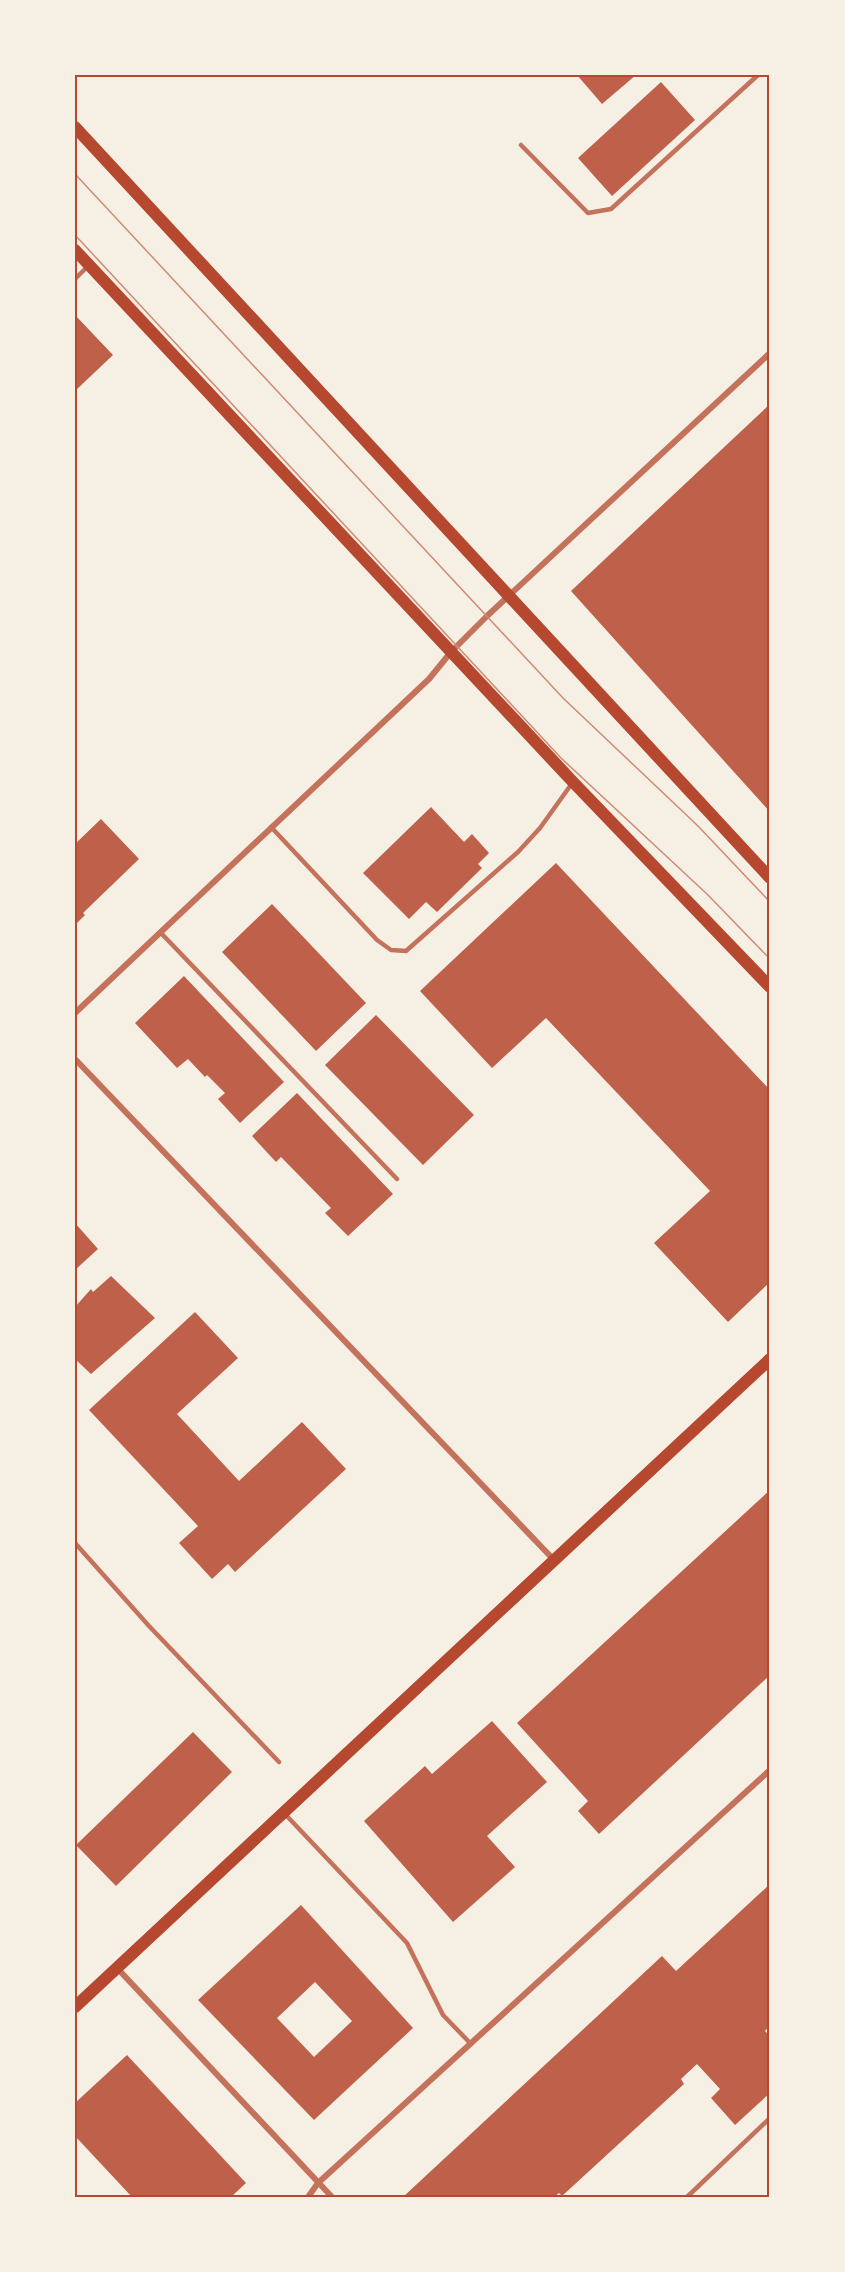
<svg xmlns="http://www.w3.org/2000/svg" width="845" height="2272" viewBox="0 0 845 2272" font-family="Mulish,sans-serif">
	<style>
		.building { fill: #bf614a; fill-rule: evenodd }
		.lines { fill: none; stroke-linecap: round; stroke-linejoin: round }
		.service { stroke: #c5725c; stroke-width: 4.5 }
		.minor { stroke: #c5725c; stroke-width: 6 }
		.secondary { stroke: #b5482f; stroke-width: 12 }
		.tram { stroke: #cf8b77; stroke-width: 1.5 }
		.neatline { fill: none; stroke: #b5482f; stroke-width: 2 }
	</style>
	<rect width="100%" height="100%" fill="#f6efe4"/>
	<path class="building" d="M577,75h59l-34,29z
		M661,82l34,38 -83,76 -34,-38z
		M75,315l38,40 -38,36z
		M770,404v408l-199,-221z
		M431,807l33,35 8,-8 17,19 -11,11 4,4 -45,44 -11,-10 -17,17 -46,-46z
		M101,819l38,40 -56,54 2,2 -10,10v-81z
		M556,863l214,227v192l-42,40 -74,-79 56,-52 -164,-173 -54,50 -72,-77z
		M272,904l94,99 -50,48 -94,-99z
		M184,976l100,106 -44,41 -22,-24 7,-6 -18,-18 -2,2 -17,-18 -11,9 -42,-45z
		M376,1015l98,100 -51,50 -98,-100z
		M297,1093l96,101 -45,42 -23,-23 6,-5 -50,-51 -5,5 -24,-26z
		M75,1223l23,26 -23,21z
		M111,1276l44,42 -64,56 -16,-15v-52l16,-18 2,3z
		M195,1312l43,46 -61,56 62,67 63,-59 44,47 -111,103 -7,-8 -16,15 -33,-36 19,-17 -109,-116z
		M770,1490v185l-171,159 -21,-23 10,-10 -71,-78z
		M492,1721l55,61 -60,54 28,31 -62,55 -89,-101 61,-55 7,8z
		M193,1732l39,40 -116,114 -40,-41z
		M770,1884v141l-5,6 5,5v57l-35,32 -24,-27 9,-9 -23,-25 -16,15 3,5 -122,112 -3,-3 -5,4h-151l259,-241 14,15z
		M301,1905l112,123 -99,92 -116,-120zM315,1982l37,39 -38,36 -37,-39z
		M127,2055l119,128 -15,14h-99l-57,-61v-33z"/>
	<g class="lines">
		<path class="service" d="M521,145l67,68 23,-4 147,-134
			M75,279l14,-14
			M271,827l106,113 14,10 15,1 112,-99 22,-24 33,-46
			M160,932l237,247
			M75,1543l74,83 130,136
			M284,1813l123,130 36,72 28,29
			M687,2197l83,-79"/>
		<path class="minor" d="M75,1013l354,-334 22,-27 36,-36 283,-263
			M75,1059l479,501
			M117,1968l215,229
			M308,2197l10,-14 452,-413"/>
		<path class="secondary" d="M75,127l695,751
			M75,250l498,532 197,205
			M75,2007l695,-648"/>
		<path class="tram" d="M75,174l488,524 135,128 72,76
			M75,235l486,523 147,137 62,64"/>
	</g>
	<rect width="845" height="2272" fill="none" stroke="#f6efe4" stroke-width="153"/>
	<rect x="76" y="76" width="692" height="2120" class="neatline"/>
</svg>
